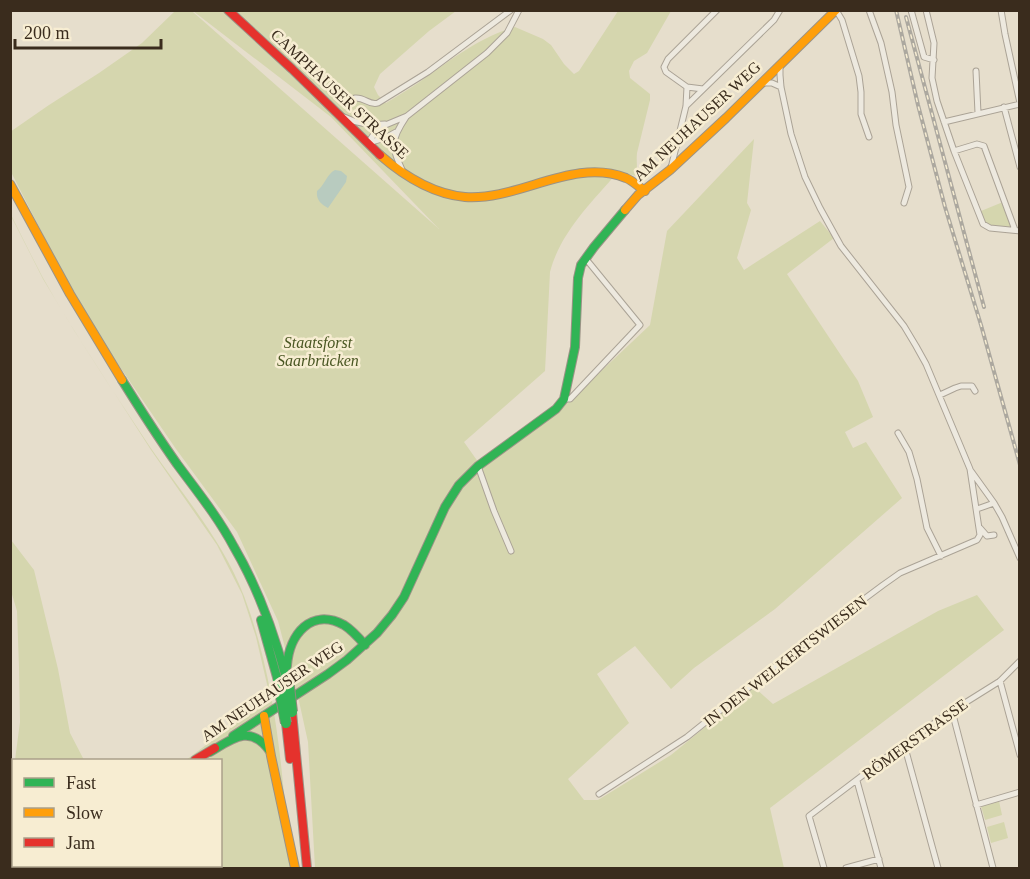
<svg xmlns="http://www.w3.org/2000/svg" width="1030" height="879" viewBox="0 0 1030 879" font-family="Georgia,serif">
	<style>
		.green { fill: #d5d6ae; fill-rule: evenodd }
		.water { fill: #b8cbbf }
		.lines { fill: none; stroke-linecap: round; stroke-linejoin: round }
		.street-casing { stroke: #aba396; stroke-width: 7 }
		.fast-casing { stroke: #9b9386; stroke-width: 10 }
		.slow-casing { stroke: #9b9386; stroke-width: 10 }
		.jam-casing { stroke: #9b9386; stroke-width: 10 }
		.street { stroke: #ede9df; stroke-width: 5 }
		.fast { stroke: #30b455; stroke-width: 8 }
		.slow { stroke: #ff9f0a; stroke-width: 8 }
		.jam { stroke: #e5322d; stroke-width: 8 }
		.rail-casing { stroke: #aca89f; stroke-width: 4 }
		.rail { stroke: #f7edd2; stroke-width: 1.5; stroke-dasharray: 4.5; stroke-linecap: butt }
		.fast-bridge-casing { stroke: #91897c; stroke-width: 12; stroke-linecap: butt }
		.fast-bridge { stroke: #30b455; stroke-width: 10 }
		.labels { text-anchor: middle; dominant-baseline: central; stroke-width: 5; stroke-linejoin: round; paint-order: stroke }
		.street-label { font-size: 16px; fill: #3a2c1d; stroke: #f7edd2 }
		.park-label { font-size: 16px; font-style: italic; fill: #4a5723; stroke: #f7edd2 }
	</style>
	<rect width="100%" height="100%" fill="#e6decc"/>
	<path class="green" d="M193,10l263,1 -27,20 -49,43 -6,13 4,8 8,8c11,-7 22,-13 32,-20 32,-22 59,-45 97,-56l28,12 8,6 13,19 10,10 5,-3 39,-60h53l-24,42 -13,8 -5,10 1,7 20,16v6l-13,53c-1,9 1,14 -1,23l-12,-3h-7c-26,30 -57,60 -67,99l-5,99 -81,71 17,24 79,-56 90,-85 17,-94 87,-92 -7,64 4,7 -14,48 7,12 76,-49 14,17 -47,36 71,107 15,36 -28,15 8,16 13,-6 36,56 -127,111 -81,59 -23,21 -36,-43 -38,28 32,49 -61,56 16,21h14l73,-45 83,-68 19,17 165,-93 39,-16 27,35 -234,178 14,60h-469l-7,-126 -9,-41 -21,-80 -41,-89 -61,-83 -69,-101 -48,-82 -48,-94 -1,-40 39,-27 50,-32 43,-30 33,-32zM193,11l138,106 108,112 -246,-217z
		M1003,202l9,25 -21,-1 -6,-3 -4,-12z
		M10,213c11,22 22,44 33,65 32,57 71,114 107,169 33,48 73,94 94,149 33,87 39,181 46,272h-279l-1,-85 3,-8 1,91h206v-106h-34l84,-63 -14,-60 -14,-43 -25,-49 -66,-95 -76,-118 -32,-53 -32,-63z
		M11,540l23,30 24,99 12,64 14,27h-69l5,-38 -1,-55 -2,-56 -6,-20z
		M999,801l3,14 -17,5 -4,-14z
		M1004,822l4,16 -17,5 -4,-16z"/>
	<path class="water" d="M335,170l6,1 6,5 -1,6 -18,26c-7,-4 -12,-8 -11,-17 7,-5 10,-17 18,-21z"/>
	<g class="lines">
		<defs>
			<path id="street" d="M836,10l6,10 17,56 2,16v22l8,23
				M869,10l12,33 11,49 4,33 13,62 -5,16
				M911,10l13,47 10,3
				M926,10l8,33 -2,35 5,23 17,50 29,73 7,4 30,3
				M1001,10l4,24 15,69
				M976,71l2,42
				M763,83h9l9,4
				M703,89l-16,-2 -21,-15 -2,-5 4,-8 49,-49
				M355,98c10,-1 14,8 23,5l50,-31 83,-62
				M686,106l88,-86 6,-10
				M1004,107l16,60
				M344,117c14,7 26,8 41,7
				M944,122l76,-18
				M368,143l6,-9 9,-8 24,-10 80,-63 20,-20 12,-23
				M368,143l17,-5 11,-6
				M954,151l23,-7 7,2 31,84
				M671,168l15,-62 1,-19
				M403,172c-12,-26 -13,-31 3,-55
				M940,395l15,-7 6,-2h11l3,5
				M564,399h6l70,-74 -54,-66
				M898,433l11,19 8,27 10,49 14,28
				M478,466l16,45 17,40
				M971,471l23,32 8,14 18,41
				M977,509l17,-6
				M980,528l7,8 7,-1
				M1000,681l20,74
				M952,711l41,157
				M904,744l34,124
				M857,781l24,87
				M599,794l88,-57 106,-85 90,-67 17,-12 77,-33 3,-5 -10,-66 -44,-105 -10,-18 -12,-20 -63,-80 -21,-38 -15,-31 -14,-43 -10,-47 -1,-12v-9
				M976,805l44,-13
				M824,868l-15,-52 95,-72 48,-33 48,-30 20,-20
				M846,868l33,-9"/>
			<path id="fast" d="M122,380c18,29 36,57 55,84 20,27 41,53 57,83 24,41 40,85 52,131
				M261,620l17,61
				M287,666c2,-31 24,-59 57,-41 8,5 15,13 21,20
				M233,736l95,-62 19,-14 30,-27 15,-18 12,-18 41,-90 14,-22 19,-19 78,-57 8,-10 11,-52 3,-69 3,-13 13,-18 31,-37
				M210,752c22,-13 40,-28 59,-2"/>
			<path id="slow" d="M380,155c24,21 52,39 85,42 54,4 108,-40 161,-19 7,3 13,9 19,13
				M10,184l60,110 52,86
				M625,210l13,-15 32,-25 56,-52 110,-108
				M264,716l7,40 24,112"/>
			<path id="jam" d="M228,10l64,59 88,86
				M292,712l15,156
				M286,723l4,36
				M195,760l20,-12
				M37,868l2,-2"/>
		</defs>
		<use href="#street" class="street-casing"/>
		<use href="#fast" class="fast-casing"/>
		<use href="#slow" class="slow-casing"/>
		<use href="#jam" class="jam-casing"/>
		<use href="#street" class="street"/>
		<use href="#fast" class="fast"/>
		<use href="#slow" class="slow"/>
		<use href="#jam" class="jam"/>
		<defs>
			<path id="rail" d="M896,10l22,95 27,102 36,118 39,140
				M906,17l78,290"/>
		</defs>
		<use href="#rail" class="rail-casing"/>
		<use href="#rail" class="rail"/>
		<defs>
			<path id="fast-bridge" d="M288,678l4,34
				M278,681l8,42"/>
		</defs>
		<use href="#fast-bridge" class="fast-bridge-casing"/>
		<use href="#fast-bridge" class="fast-bridge"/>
	</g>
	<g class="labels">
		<g class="street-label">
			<text transform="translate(340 94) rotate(43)">CAMPHAUSER STRASSE</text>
			<text transform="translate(697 121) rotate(-43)">AM NEUHAUSER WEG</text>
			<text transform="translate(785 661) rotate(-38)">IN DEN WELKERTSWIESEN</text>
			<text transform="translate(272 691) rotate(-34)">AM NEUHAUSER WEG</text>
			<text transform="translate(915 739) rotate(-36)">RÖMERSTRASSE</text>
		</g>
		<g class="park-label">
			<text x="318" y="342">Staatsforst<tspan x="318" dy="18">Saarbrücken</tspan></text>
		</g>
	</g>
	<rect width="1030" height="879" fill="none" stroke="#3a2c1d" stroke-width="24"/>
	<rect x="12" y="759" width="210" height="108" fill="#f7edd2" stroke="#aba08a" stroke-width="1.5"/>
	<rect x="24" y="778" width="30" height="9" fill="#30b455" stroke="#aba08a" stroke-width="1.5"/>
	<text x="66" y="789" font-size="18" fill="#3a2c1d">Fast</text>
	<rect x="24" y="808" width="30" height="9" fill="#ff9f0a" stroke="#aba08a" stroke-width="1.5"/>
	<text x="66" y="819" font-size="18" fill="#3a2c1d">Slow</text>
	<rect x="24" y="838" width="30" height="9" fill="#e5322d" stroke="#aba08a" stroke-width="1.5"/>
	<text x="66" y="849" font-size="18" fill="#3a2c1d">Jam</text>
	<path d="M15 39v9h146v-9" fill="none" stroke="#3a2c1d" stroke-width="3"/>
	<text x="24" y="39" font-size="18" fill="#3a2c1d" stroke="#f7edd2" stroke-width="4.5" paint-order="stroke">200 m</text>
</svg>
